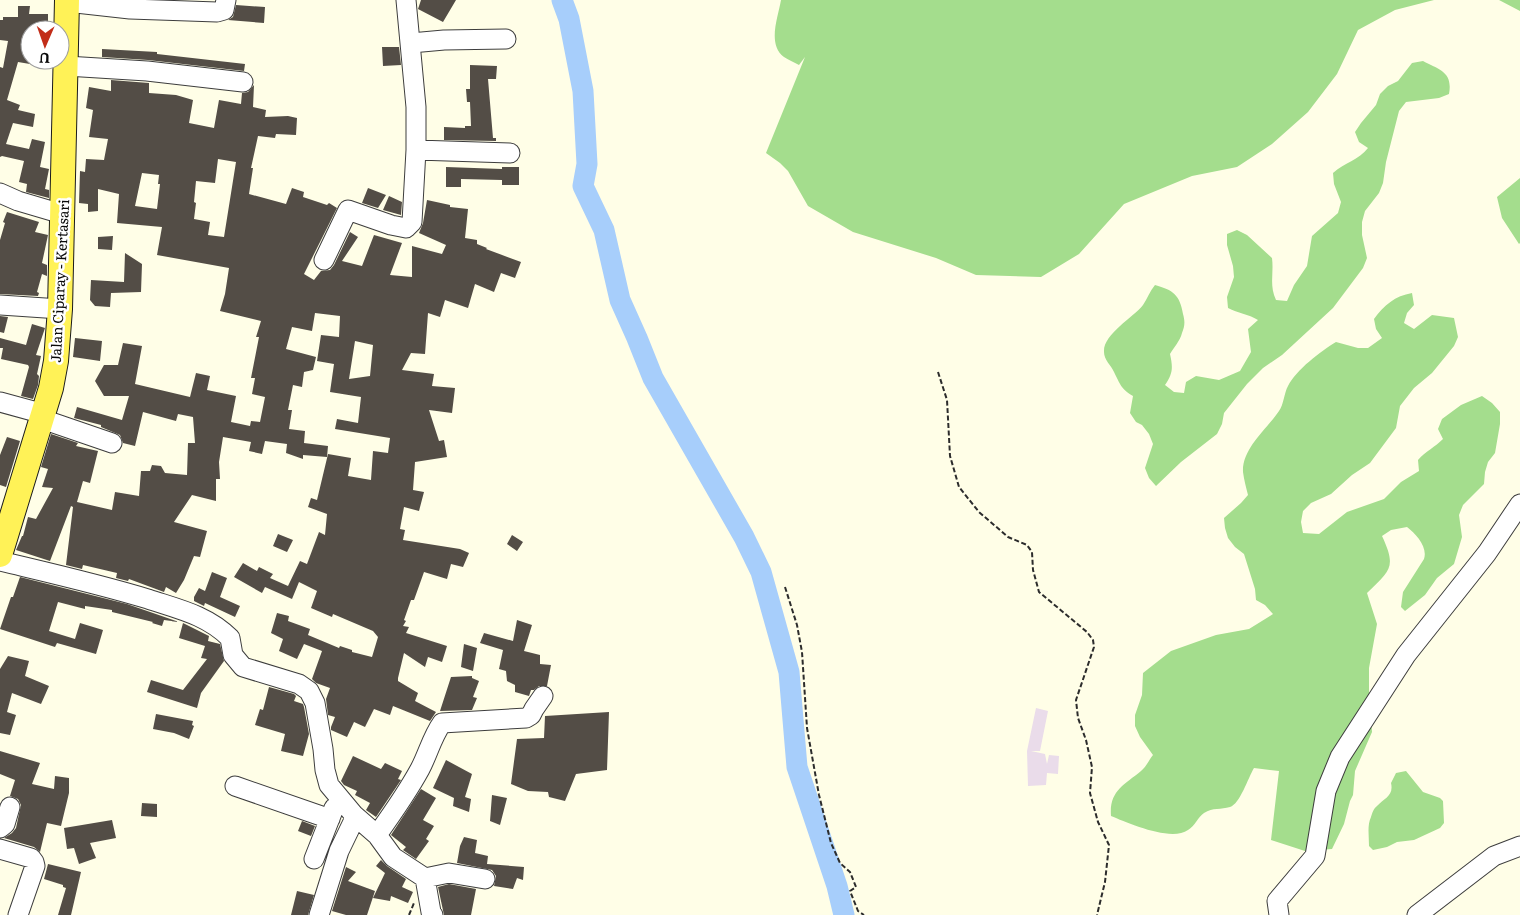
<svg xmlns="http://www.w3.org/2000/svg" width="1520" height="915" viewBox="0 0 1520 915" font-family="Literata,serif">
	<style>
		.industrial { fill: #eadcea }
		.forest { fill: #a4dd8d }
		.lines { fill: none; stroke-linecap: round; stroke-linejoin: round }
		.river { stroke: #a7cefb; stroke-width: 21 }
		.building { fill: #534d46; fill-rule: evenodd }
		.minor-casing { stroke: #3d3d3d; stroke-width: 21 }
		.major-casing { stroke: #1b1b1b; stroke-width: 26 }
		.path { stroke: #2c2c2c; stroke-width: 2; stroke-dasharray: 5 2.5; stroke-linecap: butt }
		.minor { stroke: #fff; stroke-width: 19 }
		.major { stroke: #fff257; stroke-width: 24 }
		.labels { text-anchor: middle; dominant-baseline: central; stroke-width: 5; stroke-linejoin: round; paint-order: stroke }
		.street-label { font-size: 14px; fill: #0a0a0a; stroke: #fff }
	</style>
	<rect width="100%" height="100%" fill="#fffee7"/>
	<path class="industrial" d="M1036,708l12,3 -8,40h-9l14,3 2,10 2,-9 10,1 -1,18 -11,-1 -1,12 -18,1 -1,-35z"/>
	<path class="forest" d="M781,0h653l-39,10 -37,20 -21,44 -29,38 -36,32 -35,23 -45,9 -68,28 -45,50 -38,23 -65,-2 -40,-17 -83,-26 -45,-26 -20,-35 -8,-8 -14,-10 39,-96 -6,8c-5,-3 -11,-5 -15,-8 -17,-13 -6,-39 -3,-57z
		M1499,0h21v11z
		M1423,61c17,9 30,11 26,33l-10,4 -33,4 -7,9 -13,51 -3,21 -4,10 -14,18 -3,11v13l5,23 -4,10 -30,40 -51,47 -19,13 -16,16 -23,29 -2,11 -5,10 -36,28 -25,24 -7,-8 -4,-10 8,-24 -4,-10 -7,-9 -6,-3 -6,-9 3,-17c-12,-7 -13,-12 -19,-24 -3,-7 -10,-12 -10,-20 -1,-18 29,-34 39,-47 4,-6 7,-14 12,-20 18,5 25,10 28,29 2,7 2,12 -1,19 -2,8 -8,14 -12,21 3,14 3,19 -5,31l9,7 10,1 2,-11 10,-6 23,4 21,-9 11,-19 -3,-23 10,-9c-10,-6 -20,-7 -30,-12l-1,-11 7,-20 -1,-11 -6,-21v-11l10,-4 10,5 25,23c2,16 -3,27 4,42l11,1 7,-16 13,-19 5,-30 26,-23 3,-11 -7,-18 -1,-11c11,-10 26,-13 35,-25l-9,-6 -4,-10 6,-9 15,-18 4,-11 8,-8 10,-5 14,-18z
		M1520,178v65l-1,1 -17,-26 -5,-21z
		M1412,293l2,12 -7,8 -3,10 10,6 18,-14 22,3 4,19 -4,9 -22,27 -18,15 -14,18 -4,22 -26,35 -18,12 -21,19 -20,9 -8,8 -2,11 2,11 16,1 28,-22 37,-13 17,-17 18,-11 -1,-11c8,-9 17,-13 25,-21l-5,-10 4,-10 19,-14 21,-9 10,7 8,9v12l-5,29 -7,9 -3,10 -1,12 -21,21 -4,10 3,22 -8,27 -17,14 -12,17 -20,16 -4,-4 2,-15 21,-33c4,-12 -8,-25 -17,-32l-16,3 -9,6c15,32 8,34 -15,57l10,31 -8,44v28l3,36 -17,39 -2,24 -3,6 -6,23 -12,25 -27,2 -34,-11 8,-69 -25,-3c-6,10 -14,36 -24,39 -9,3 -17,0 -26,6 -6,4 -9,13 -16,17 -17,12 -60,-7 -77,-14 -2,-25 13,-31 30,-45 5,-4 8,-11 12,-16l-13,-18 -5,-11v-11l7,-20 1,-22 28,-22 45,-16 33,-6 24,-15 -8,-9 -9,-5 -1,-11 -11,-35 -9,-7 -7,-9 -3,-10 -1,-10 17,-15 7,-8c-2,-8 -4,-15 -5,-23 -1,-24 24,-43 36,-61 5,-7 5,-18 9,-25 8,-16 33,-35 48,-44l22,6h10l14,-10 -6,-9 -2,-10c10,-14 21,-23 38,-26z
		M1406,771l17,21 17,6 3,3 1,22 -4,5 -26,12 -17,2 -10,5 -14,3 -4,-4c0,-10 -2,-21 2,-29 1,-4 3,-9 6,-11 7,-8 17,-10 14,-23l5,-10z"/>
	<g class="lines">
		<path class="river" d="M562,0l7,19 14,72 4,73 -4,22 21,44 16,70 17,38 16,40 91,159 17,35 28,100 8,95 40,119 7,29"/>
	</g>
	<path class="building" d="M421,0h35l-13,22 -25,-13z
		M236,5l29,2 -1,16 -36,-3 5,-3z
		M18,6h12l-1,8h19v16h-18v34l-12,-2 -11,38 13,5 -2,5 17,4 -2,13 -20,-4 -7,21 23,5 3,-10 13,3 -5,25 9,2 -4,20 4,1v8l-23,-6 1,-8 -8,-2 5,-21 -22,-5 -2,1v-90l3,1 5,-27 -8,-1v-20h3v-3h15z
		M382,47h17l2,18 -18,1z
		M102,49l55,3v2l88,10 -1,7 -96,-11 -46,-3z
		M470,65l27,1 -1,13h-8l5,59h3v3l-52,-1v-13l21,1v-2h6l-1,-24h-3l-1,-13h4z
		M111,80l38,3v10l27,2 17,5 -4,23 25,5 5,-28 22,4 1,-11 6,-1 6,-7 -1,22 13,3 -1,7 23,-1 9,2 -1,17 -20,-1 -1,4 -17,-2 -7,32h2l-4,26 37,10 6,-16 12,4 -1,5 24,8 2,-2 8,5 -33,66 10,6 7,-9 9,-1 4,-5 16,-33 8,5 -16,24 20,5 12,-31 28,8 -12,32 22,2v-31l30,8 4,-9 -27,-12 4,-10 4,-23 23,5v2l18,2 -3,29 12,2v4l10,4 -1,1 35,13 -6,16 -14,-5 -7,19 -19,-8 -7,24 -23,-8 -5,17 -12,-4 -3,41 -14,-1 -9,17 32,4 -2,12 23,2 -3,25 -23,-3 10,31 5,-1 3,17 -32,5 -2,28 11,2 -5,19 -15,-4 -4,22 5,1 -2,10 57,9 9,4 -6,14 -12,-3 -4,15 -23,-7 -10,28h-3l-7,20 2,1 -3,5 6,1 -3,6 41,13 -5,16 -14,-5 -3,10 -21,-14 -6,25v3l20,12 -3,8 21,11 -6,9 -37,-15 -3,9 -16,-6 -9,18 -11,-5 -7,15 -16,-7v-3l4,-10 -7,-2 -2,-16 4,-11 -14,-5 -4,-4 10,-28 -18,-7 -7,15 -18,-8 4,-12 -12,-6 6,-20 12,3 -1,5 22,8 -2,6 31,13 1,-2 12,4v2l20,5 6,-20 -5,-6 -40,-17 -1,3 -21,-9 6,-17 -18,-9 -7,17 -27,-12 -3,6 -28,-16 9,-14 14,8 2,-4 14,7 -3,4 18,8 12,-25 7,3 12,-32 6,3 2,-21 -19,-7 3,-9 6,2 11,-46 23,4 -3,18 23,4 2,-29 15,2 2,-15 -55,-9 2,-10 21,4 3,-26 -31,-5 4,-28 -17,-3 4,-26 18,2 1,-21 -25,-3 -3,18 -20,-4 -6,22 30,8 -3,13 -9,2 -2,15 -9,-2 -5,25h4l-3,19 16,2 -1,12 24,3 -1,11 -24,-2v4l-17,-6 1,-9 -22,-3 -3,13 -13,-3 2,-9 -28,-5 -4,25 1,17h-4v22l-24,-6 -18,27 33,9 -7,26 -6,-1 -10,24 -8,13 -10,-6 -2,5 -35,-13 -1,2 -12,-3 1,-5 -34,-8 -1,4 -16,-4 7,-58 -2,-1 -21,55 -34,-11 6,-14h1l5,-19 8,2 17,-31 -11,-1 6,-18 -7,-2 10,-33 27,9 -2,3 22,5 -8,32 -7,-2 -6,21 35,8 3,-18 24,4 2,-25h9l2,-6 9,1 4,7 22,2 1,-32h7l-2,-26 -15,-3 -2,7 -33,-9 -8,34 -12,-3 -3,-8 -19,-8v-2l-27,-7 3,-11 45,13 7,-24h-25l-9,-15 9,-16h14l5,-22 19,3 -7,38 55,13 6,-24 14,3 -3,14 29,6 -5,26 19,4 1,-5 9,1 5,-25 -13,-3 3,-16h-4l8,-41h-3l5,-16 -41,-10 5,-17 4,-26 -72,-13 5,-28 -45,-4 2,-29 -21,-5v22l-10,1v-8l-9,-1 1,-32 5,1 1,-13 18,1 4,-21 -19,-2 4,-27 -7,-2 3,-21 22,4zM218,159l18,3 -12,75 -16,-2 2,-13 -16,-3 2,-16 -2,-1 2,-21 19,2zM142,173l17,2 -1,9h2l-3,25 -22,-3zM355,341l18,4 -3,31 -21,3z
		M446,167l56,2v-2h17v18h-17v-5l-41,-1v8h-15z
		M368,188l18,7 -8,13 -16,-5z
		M389,196l13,6 -1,13 -18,-5z
		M7,212l32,10 -4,10 13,3 -6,28 5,2v11l-5,-2 -5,18 2,1 -1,3 -38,-2v-54l5,-17 -2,-1z
		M113,236l-1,14 -14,-1v-12z
		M125,253l17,11 -1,28 -30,1 -1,14 -15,-1 -5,-6 1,-20 33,2z
		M0,316l8,1 -4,16 -4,-1z
		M32,324l13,4 -9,27 5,1 -4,18 2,2 -1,9 -5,14 -12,-3 8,-29 -1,-2 -27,-6 2,-11h-3v-10l26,7z
		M75,338l27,3 -2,20 -27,-4z
		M7,437l13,4 -14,46 -6,-2v-30z
		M278,534l15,6 -6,12 -14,-6z
		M512,535l11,7 -6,9 -10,-7z
		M212,572l15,6 -7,19 20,9 -5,11 -30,-14 -1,3 -10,-5v-4l5,-9 6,3z
		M20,577l107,27 52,18 -15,-2 -2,6 -10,-3 1,-1 -41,-10v-2l-27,-4v3l-27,-7 -9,29 26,8 5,-16 23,7 -7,24 -39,-11 -2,4 -55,-18 11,-32h2z
		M517,620l15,5 -8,26 16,4v9l11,1 -4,21h-8l-5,4h-3l-2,6 -14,-4v-7l-8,-4 -1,-10 -7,-2 4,-19 -23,-7 4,-10 29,8z
		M183,623l26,13 -1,5 12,3 4,17 -23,32 -4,15 -50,-16 4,-12 32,10 24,-31 -6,-1 4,-12 -26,-8z
		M464,644l13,4 -4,23 -12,-4z
		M8,656l21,5 -4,15 24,10 -8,18 -29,-11 -5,19 9,3 -6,20 -10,-2v-64z
		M472,676v2l7,3 -6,16 4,1 -5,12 -32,1 11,-34z
		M269,687l25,7 2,2 -2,5 9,3 1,3 5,27 -6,22 -22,-5 4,-17 -30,-9 5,-16 3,1z
		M609,712l-2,58 -31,4 -11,27 -16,-4 -1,-5 -20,-1 -17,-7 6,-45 27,-1 1,-22z
		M156,714l37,7 -1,4 2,1 -5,13 -15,-6 -21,-4z
		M0,751l40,12 -8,21 22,5 1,-13 14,2v15l-8,33 -14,-3 -7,29 -6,-5 -30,-9 8,-5 4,-5 5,-23 -3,-6 -8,-3 5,-16 -15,-6z
		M353,756l28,13 4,-6 17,8 -4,8 3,1 -25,37 -10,-7 4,-7 -15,-8 2,-4 -13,-6 -3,-4z
		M446,760l26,14 -7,23 6,2 -2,13 -16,-6 1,-8 -21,-10z
		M421,789l15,9 -13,22 11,6 -8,13 3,2 -13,18 -13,-9 3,-3 -15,-12z
		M492,795l15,3 -7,27 -10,-4z
		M142,803l15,1v13l-16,-1z
		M112,820l4,18 -26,5 6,15 -17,6 -5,-16 -7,1 -3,-21z
		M302,821l13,5 -4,10 -13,-5z
		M464,837l13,3 -2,13 13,3 -1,8 37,3 -1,13 -6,-2 -4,11 -19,-3 2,-10 -4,-6 -35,-7 3,-17z
		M381,860l6,6 19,13 -4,8 11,5 -5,11 -17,-7 -1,5 -17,-3 12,-25 -9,-7z
		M48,864l33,8 -10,43h-13l8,-27 -3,-1v-2l-19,-6z
		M346,867l10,5 -8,9 27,10 -8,24h-21l-14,-4z
		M449,884l27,5 -5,26h-27l-6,-28z
		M297,891l17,4 -6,20h-17z"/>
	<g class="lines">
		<defs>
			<path id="minor" d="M67,2l63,7 87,3 7,-2 2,-10
				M411,43l33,-3 62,-1
				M66,66l81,5 96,11
				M416,150l94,3
				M0,193l18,8 44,13
				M324,260l24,-50 43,15 15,3 6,-6 4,-72v-43l-10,-107
				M0,305l60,4
				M0,402l44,12
				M42,419l70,24
				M0,561c50,12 99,23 148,38 30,10 59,16 82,39l3,17 10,12 56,17 10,7 6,12 8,46 2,21 4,15 25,30 23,20 16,22 32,21 24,-5 36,6
				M235,786l95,33
				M0,828l5,-4 5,-17
				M377,835c15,-21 30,-42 43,-66 8,-15 12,-32 22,-46l84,-5 5,-3 3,-6 9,-13
				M0,849l31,9 3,4 1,4 -17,49
				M314,859l20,-51
				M425,878l6,34 2,3
				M319,915l20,-64 14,-29 1,-7
				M1279,915l-2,-14 38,-45 11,-65 14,-34 66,-102 81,-102 33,-49
				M1417,915l77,-59 26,-10"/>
			<path id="major" d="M0,555l51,-167 5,-27 4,-52 7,-309"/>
		</defs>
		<use href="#minor" class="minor-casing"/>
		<use href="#major" class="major-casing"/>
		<path class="path" d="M938,372l9,28 3,56 9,31 20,25 29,25 19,8 5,7 1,18 6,22 48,40 6,8 1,7 -18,53 2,18 8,22 6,27 -2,26 8,29 11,23 -4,37 -8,33
			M785,587l12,38 5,27 5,76 12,67 12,48 9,20 10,9 6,15 -6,4 8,20 6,4
			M409,915l5,-12"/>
		<use href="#minor" class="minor"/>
		<use href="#major" class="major"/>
	</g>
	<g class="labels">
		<g class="street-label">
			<text transform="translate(59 281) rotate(-87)">Jalan Ciparay - Kertasari</text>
		</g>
	</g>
	<g transform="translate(45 45) rotate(182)"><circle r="24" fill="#ffffff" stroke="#9d9d9d"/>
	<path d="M0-4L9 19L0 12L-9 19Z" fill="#c22d19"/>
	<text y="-8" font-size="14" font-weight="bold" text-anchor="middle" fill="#0a0a0a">U</text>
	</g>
</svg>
